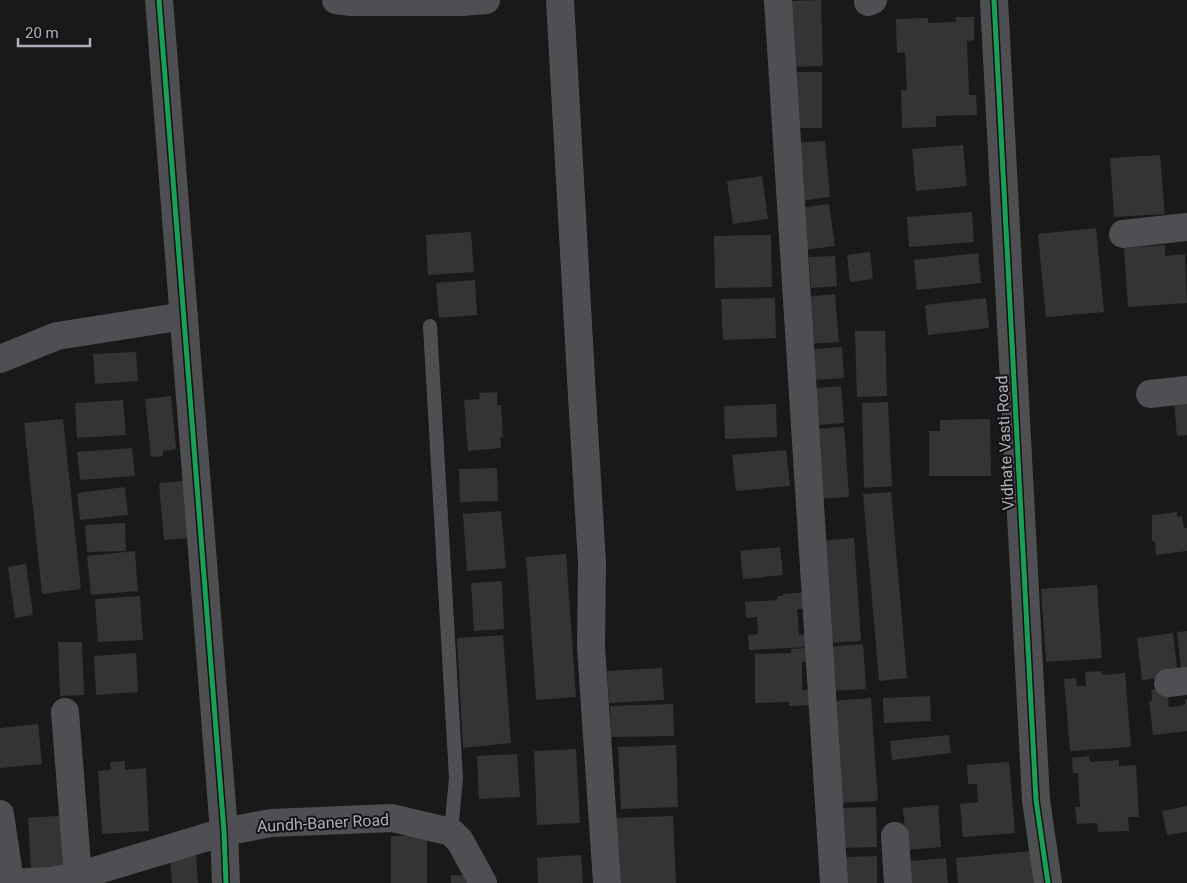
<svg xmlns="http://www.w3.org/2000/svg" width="1187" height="883" viewBox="0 0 1187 883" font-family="Roboto,sans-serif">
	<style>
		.building { fill: #343434 }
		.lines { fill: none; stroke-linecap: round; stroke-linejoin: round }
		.service { stroke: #4e4f52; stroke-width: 14 }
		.minor { stroke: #4e4f52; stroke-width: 28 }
		.cycleway-casing { stroke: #131315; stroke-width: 8 }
		.cycleway { stroke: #1a9f57; stroke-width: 5 }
		.labels { text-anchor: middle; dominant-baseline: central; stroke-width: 4; stroke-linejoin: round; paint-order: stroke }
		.street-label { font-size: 16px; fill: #acafb9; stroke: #131315 }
	</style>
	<rect width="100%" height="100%" fill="#191919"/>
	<path class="building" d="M821,0l2,66 -31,1 -1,-66z
		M956,17h18v23l-7,1 2,54h7l1,20 -41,1v11l-34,1 -1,-38h6l-2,-38 -8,1 -1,-34 32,-1v5l28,-1z
		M797,72h25v56h-25z
		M825,141l5,56 -31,4 -6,-58z
		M963,145l4,41 -51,5 -4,-42z
		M1160,155l5,59 -51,3 -4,-59z
		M762,176l6,43 -35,5 -6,-43z
		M829,204l6,42 -31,4 -5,-42z
		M972,212l2,30 -65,5 -2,-30z
		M1096,228l8,84 -58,5 -8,-83z
		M471,232l3,40 -46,3 -2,-40z
		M771,235l1,52 -57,1 -1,-52z
		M1165,245v11l20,-2 2,49 -59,4 -4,-59z
		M870,252l3,27 -23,3 -3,-27z
		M978,253l3,30 -64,7 -3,-30z
		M835,256l2,30 -26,2 -2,-31z
		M475,280l2,35 -38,3 -3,-35z
		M835,294l4,48 -31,2 -3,-47z
		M775,298l1,40 -53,2 -2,-41z
		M986,298l3,30 -61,7 -3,-30z
		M855,331h30l2,65 -30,1z
		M842,347l2,31 -29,2 -3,-31z
		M136,352l2,29 -43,3 -2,-30z
		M841,386l3,37 -37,3 -2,-37z
		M497,392v13h4l2,32h-3l1,11 -33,3 -4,-51 16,-1 -1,-6z
		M171,396l5,53 -13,2v5l-12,1 -6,-58z
		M123,400l3,35 -49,3 -2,-35z
		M888,402l4,84 -28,2 -2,-85z
		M1187,402v33l-10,1 -3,-32z
		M776,404l1,33 -52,2 -1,-33z
		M63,419l18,170 -39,5 -18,-171z
		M990,419l1,57h-62v-45h11v-11z
		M844,427l5,70 -31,2 -5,-70z
		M132,448l3,28 -55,4 -3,-28z
		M786,450l4,36 -54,5 -4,-36z
		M497,468l1,33 -38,1 -1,-33z
		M184,481l4,57 -24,2 -5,-57z
		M125,487l3,28 -48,5 -3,-27z
		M891,492l16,186 -28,3 -16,-187z
		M501,511l5,57 -39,3 -4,-57z
		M1177,512v5l5,-1 2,12h3v23l-31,4 -1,-14h-3v-26z
		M125,523l1,28 -39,1 -2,-27z
		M854,538l7,103 -33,2 -8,-102z
		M780,547l3,28 -40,4 -3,-28z
		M135,551l3,40 -47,4 -4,-39z
		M566,554l10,143 -40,3 -10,-143z
		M26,564l7,51 -18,3 -7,-51z
		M502,581l2,48 -30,2 -3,-48z
		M1097,585l5,73 -56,4 -5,-73z
		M807,592l1,17h-11l2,26 11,-1 1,13 -62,3 -1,-15 10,-1 -1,-17 -11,1 -1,-16 32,-2v-4h6v-2z
		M140,596l3,44 -45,2 -3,-43z
		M1187,631v46l-5,1 -5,-46z
		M1173,633l5,43 -36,4 -5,-42z
		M503,635l8,108 -48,5 -6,-110z
		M58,642h24l2,53 -24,1z
		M863,644l3,45 -35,2 -3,-44z
		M807,648l1,14h-6v28h11l1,15 -25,1v-4l-34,1v-49l36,-1v-4z
		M136,653l2,39 -42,3 -2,-39z
		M662,668l2,32 -55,3 -2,-32z
		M1102,671v4l23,-2 6,74 -61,4 -6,-72 12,-1 1,8h9l-1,-14z
		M1167,688l2,19 16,-2v-5l2,-1v32l-34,4 -4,-34h3l-1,-11z
		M930,696l1,25 -47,2 -1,-25z
		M871,698l7,103 -37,2 -7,-102z
		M673,704l1,32 -63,1 -1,-31z
		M38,724l4,40 -42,4v-40z
		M949,735l2,18 -59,7 -2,-19z
		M676,745l2,62 -57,2 -3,-62z
		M576,749l4,74 -43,2 -3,-74z
		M517,754l3,43 -41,2 -2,-43z
		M1089,756l1,6 29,-2v6l17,-1 3,52h-11l1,14 -31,1 -1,-9 -20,1 -2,-17h5l-2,-34h-5l-1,-15z
		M125,761v9l21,-2 3,63 -47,3 -4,-63 13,-1 -1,-8z
		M1009,762l6,71 -52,4 -3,-33 18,-2 -1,-18h-9l-1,-19z
		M938,805l3,42 -34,3 -4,-42z
		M1187,806v26l-20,3 -5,-24z
		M876,807l1,40 -34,1 -1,-40z
		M69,815l4,51 -42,3 -3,-51z
		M673,816l3,67h-60l-3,-65z
		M391,836h36v47h-36z
		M1031,851l3,32h-76l-2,-25z
		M196,854l2,29h-26l-2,-27z
		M581,855l2,28h-45l-1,-25z
		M877,856v27h-31v-26z
		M946,858l2,25h-37l-2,-22z
		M451,875l26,1 -1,7h-25z"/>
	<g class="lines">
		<path class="service" d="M430,326l26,452 -5,54"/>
		<path class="minor" d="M159,0l65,832 2,51
			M336,0l15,2h111l24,-2
			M560,0l22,396 10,167 -1,84 16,236
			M778,0l56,883
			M994,0l42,800 12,83
			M868,2l5,-2
			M1123,234l64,-7
			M0,359l57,-23 127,-20
			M1150,394l37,-4
			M1168,683l19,-2
			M65,712l13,164
			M0,814l10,68
			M895,836l3,47
			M8,883l43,-2 27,-5 146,-44 47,-9 121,-5 59,14 9,9 23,42"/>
		<defs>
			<path id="cycleway" d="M159,0l65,832 2,51
				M994,0l42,800 12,83"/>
		</defs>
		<use href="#cycleway" class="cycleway-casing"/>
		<use href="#cycleway" class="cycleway"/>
	</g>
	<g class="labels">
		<g class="street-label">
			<text transform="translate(1005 443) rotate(-93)">Vidhate Vasti Road</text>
			<text transform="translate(323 823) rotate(-3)">Aundh-Baner Road</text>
		</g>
	</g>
	<path d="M18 38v8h72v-8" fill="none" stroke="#acafb9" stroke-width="2.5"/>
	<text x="25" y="38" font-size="15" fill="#acafb9" stroke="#131315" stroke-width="4" paint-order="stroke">20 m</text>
</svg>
